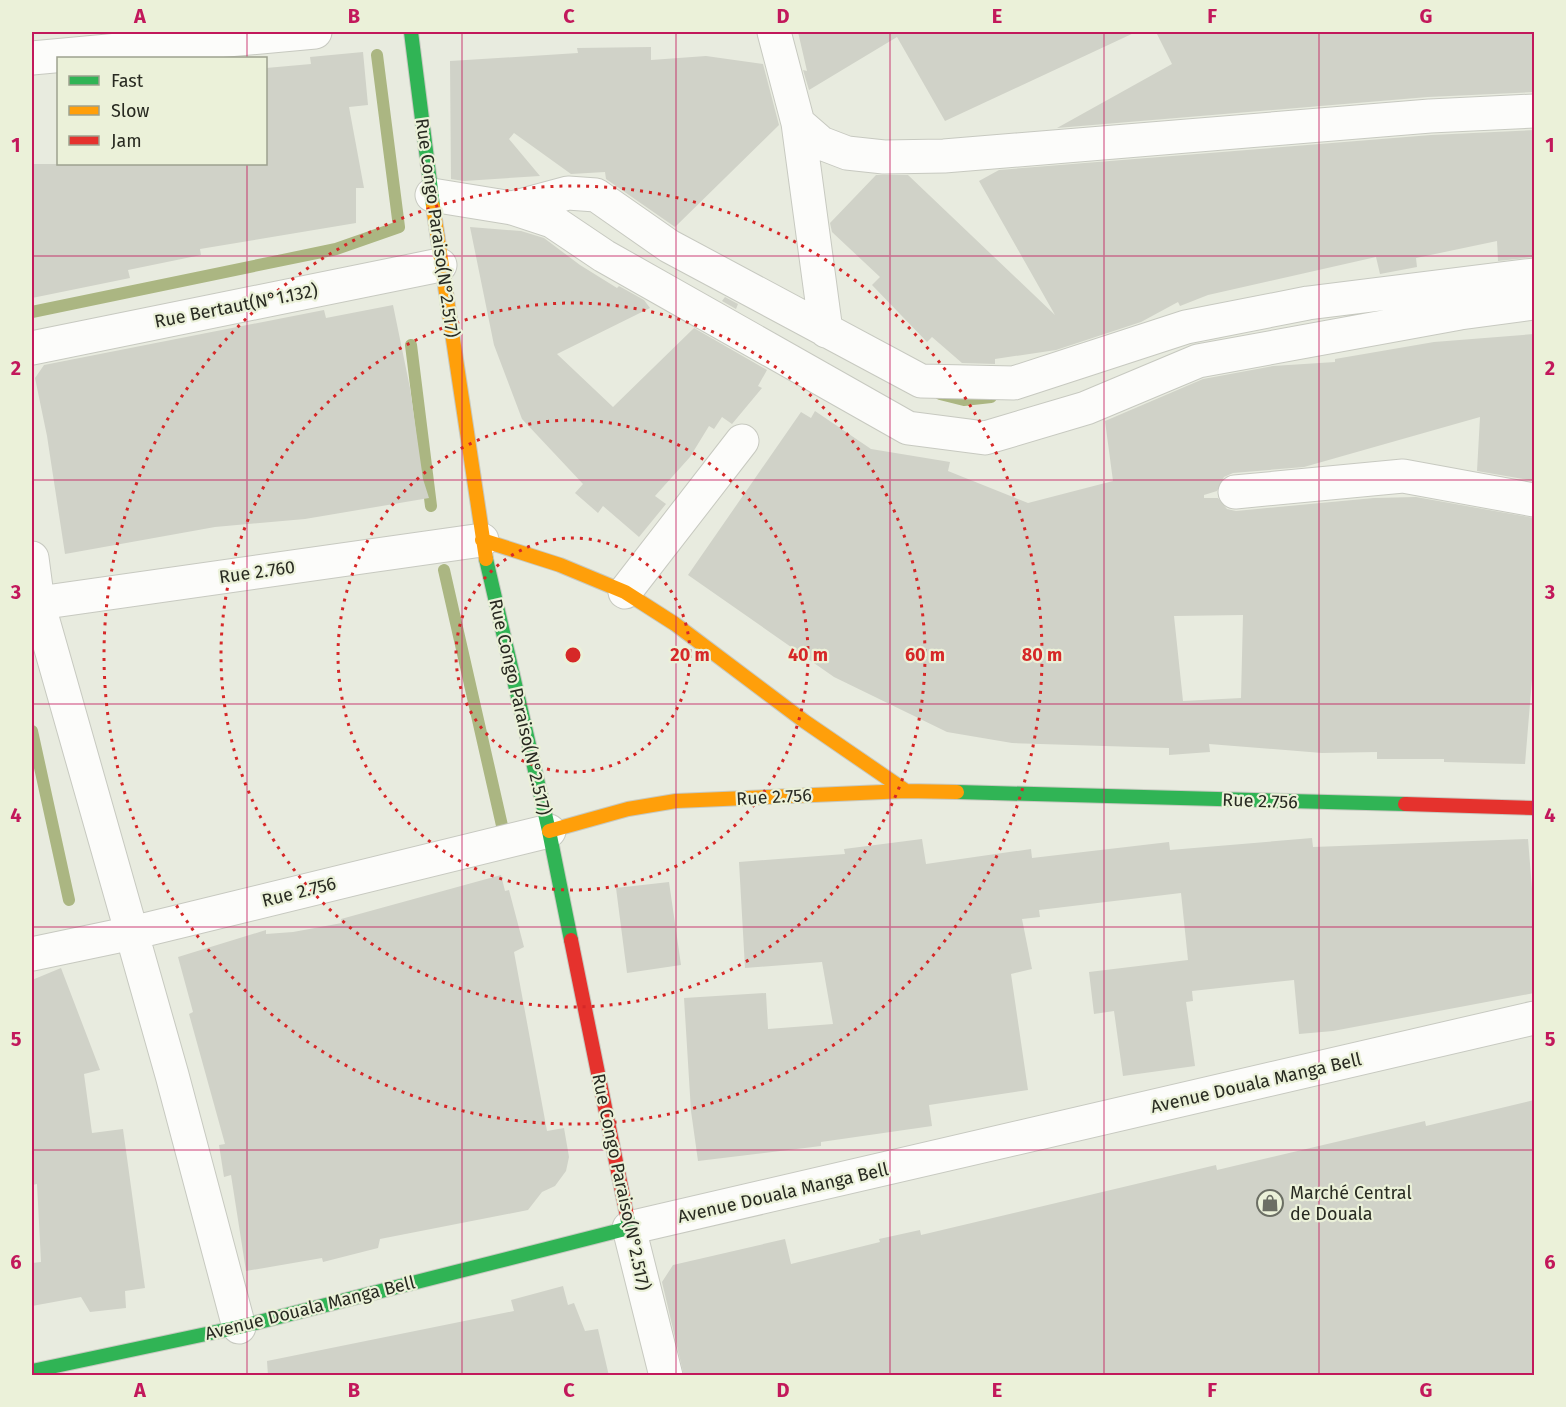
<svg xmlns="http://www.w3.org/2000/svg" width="1566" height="1407" viewBox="0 0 1566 1407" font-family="'Fira Sans',sans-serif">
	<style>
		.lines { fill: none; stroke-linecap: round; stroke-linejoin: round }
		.stream { stroke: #abb682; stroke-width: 12 }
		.building { fill: #d0d2c8; fill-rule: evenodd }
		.street-casing { stroke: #c7c9c0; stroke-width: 35 }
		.fast-casing { stroke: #c7c9c0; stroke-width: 16 }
		.slow-casing { stroke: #c7c9c0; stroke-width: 16 }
		.jam-casing { stroke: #c7c9c0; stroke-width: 16 }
		.street { stroke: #fcfcfa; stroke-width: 33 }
		.fast { stroke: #30b455; stroke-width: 14 }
		.slow { stroke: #ff9f0a; stroke-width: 14 }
		.jam { stroke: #e5322d; stroke-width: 14 }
		.grid { fill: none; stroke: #c2185b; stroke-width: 1.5; stroke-opacity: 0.55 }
		.ring { fill: none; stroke: #d62828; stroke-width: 3; stroke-dasharray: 3 6 }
		.labels { text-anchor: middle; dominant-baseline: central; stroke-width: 4.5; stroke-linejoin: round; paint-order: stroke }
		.street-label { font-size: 18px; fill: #282a21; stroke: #ebf1d9 }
		.poi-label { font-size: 18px; fill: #282a21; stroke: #ebf1d9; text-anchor: start }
		.centre { fill: #d62828; stroke: #ebf1d9; stroke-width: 3 }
		.ring-label { font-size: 18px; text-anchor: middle; font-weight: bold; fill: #d62828; stroke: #ebf1d9; stroke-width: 4.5; stroke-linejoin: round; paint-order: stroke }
		.neatline { fill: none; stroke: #c2185b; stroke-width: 2 }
		.grid-label { font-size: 20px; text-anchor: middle; font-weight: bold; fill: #c2185b }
	</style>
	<rect width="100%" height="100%" fill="#e8ebdf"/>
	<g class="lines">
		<path class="stream" d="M32,312l304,-63 63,-22 -22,-172
			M411,345l20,161
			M940,394l24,6 27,-3
			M444,570l59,260
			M32,731l37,169"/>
	</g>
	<path class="building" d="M798,32h338l-191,89 -48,-84 -88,53 -6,-20 4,1z
		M1156,32h378v60l-106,5 -371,31 115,-64z
		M651,47v13l55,-4 57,8 16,61 -104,102 -69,-48 -1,-7 -34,2 -57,-41 -5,6 31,37 -76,5 -13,-2 -1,-118 128,-8 -1,-5z
		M363,52l5,53 -19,2 15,81h-8v35l-156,26 1,6 -73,15 2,8 -98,20v-134h234v-96l45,-4 -1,-7z
		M1534,130v127l-36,4 -1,-20 -81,17 1,9 -37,7 -4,-17 -168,38 -28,11 -2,-4 -37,20 -85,28 -61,9v5l-33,-1 -30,-26 -5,5 -55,-57 8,-8 -48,-45 -2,-9 46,-48h32l147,140 -76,-134 20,-11 432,-35z
		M470,227l51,4 23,7 36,27 37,23 2,-2 25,14 6,8 -93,46 56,53 81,-79 73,42 -9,16 4,2 -30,36 -10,-7 -8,12 -5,-3 -19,31 -35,39 11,8 -27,33 -36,-31 -5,7 -23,-20 8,-9 -61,-65 -28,-74z
		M725,297l13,7 -2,5 -14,-8z
		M393,305l17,83 13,91 6,19 -124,21 -90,8 -150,27 -18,-118 -12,-58 9,-13 280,-55 2,8z
		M1534,334v147l-57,-10 3,-54 -176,50 -71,6 -9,4 -7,14 -13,4v3h14l9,11 9,2 138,-13 42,-1 118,21v137l-9,109 -81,-2v-3h-67v-7l-55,1 -113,-9 1,8 -41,3v-7l-157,-5 -65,-11 -113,-55 -146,-102 113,-163 10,6 4,-7 56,38 79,13 -2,9 80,32 85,-22 -8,-60 98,-42 70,-13 62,-4v-3l99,-17zM1243,615l-2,83 -58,3 -9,-85z
		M1312,838l1,9 215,-8 6,74v80l-201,38 -34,3 -5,-54 -102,11 1,10 -7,1 9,64 -72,10 -9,-65 -20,3 -5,-42 99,-12 -7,-67 -142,17 1,7 -18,2 10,50 -21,5 17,116 -99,15 3,21 -111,16v4l-123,15 -7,-50 -7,-113 82,-5 2,36 65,-5 -11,-62 -77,6 -6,-106 106,-8 -1,-5 78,-10 4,25 105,-15 1,9 137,-16 1,8z
		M501,875l4,16 4,-1 15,57 -10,5 33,179 17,-3 5,29 -3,14 -11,15 -13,6 -14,18 -148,29 -2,9 -55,14 -1,-4 -76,13 -15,-96 -7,2 -5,-32 6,-1 -36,-130 4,-2 -15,-55 88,-27v4l27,-2 49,-9 -1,-4z
		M669,882l12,83 -54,8 -11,-85z
		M61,968l39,102 -16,4 8,59 31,-4 22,159 -20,3 1,17 -36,4 -9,-15 -49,9v-43l9,-1 -4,-78 -5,1v-205z
		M1534,1100v276h-850l-22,-94 11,-17 112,-26 6,25 89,-22 -1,-3 41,-9 1,5 295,-70 1,5 208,-49 1,5z
		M563,1286l5,19 6,-2 11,28 13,-2 11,47h-341l-1,-15 247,-50 -3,-11z"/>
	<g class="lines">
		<defs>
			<path id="street" d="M774,32l24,91 23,20 26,10 37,4 60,-1 486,-40 104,-5
				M32,58l283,-26
				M798,123l28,208
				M432,195l80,13 40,13 52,35 304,172 77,10 101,-30 112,-47 262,-48 74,-10
				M512,208l56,-15 28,2 73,51 252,135 93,2 172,-56 122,-24 226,-28
				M32,348l408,-83
				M1235,492l168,-16 131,24
				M32,558l6,45 134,472 67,252
				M625,592l117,-151
				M32,604l450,-64
				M32,954l100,-21 417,-102
				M666,1376l-37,-148 905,-210"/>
			<path id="fast" d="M411,32l22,174
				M486,559l63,272 22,109
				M957,792l448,12
				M32,1371l207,-44 390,-99 -2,-12"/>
			<path id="slow" d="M433,206l53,353
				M482,540l78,25 65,27 50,32 129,97 102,70
				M549,831l79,-22 48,-8 230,-10 51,1"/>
			<path id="jam" d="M1405,804l129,4
				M571,940l56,276"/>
		</defs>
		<use href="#street" class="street-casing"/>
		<use href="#fast" class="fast-casing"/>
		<use href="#slow" class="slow-casing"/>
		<use href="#jam" class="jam-casing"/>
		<use href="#street" class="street"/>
		<use href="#fast" class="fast"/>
		<use href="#slow" class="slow"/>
		<use href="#jam" class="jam"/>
	</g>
	<path class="grid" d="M247,32v26M462,32v1344M676,32v1344M890,32v1344M1104,32v1344M1319,32v1344M247,164v1212M32,256h1502M32,480h1502M32,704h1502M32,927h1502M32,1150h1502"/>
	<g class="ring">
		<circle cx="573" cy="655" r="117"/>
		<circle cx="573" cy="655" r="235"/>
		<circle cx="573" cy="655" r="352"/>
		<circle cx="573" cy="655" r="469"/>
	</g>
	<defs>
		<symbol id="shop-ring" viewBox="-11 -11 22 22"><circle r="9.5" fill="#ebf1d9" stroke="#6b6e64" stroke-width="1.5"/><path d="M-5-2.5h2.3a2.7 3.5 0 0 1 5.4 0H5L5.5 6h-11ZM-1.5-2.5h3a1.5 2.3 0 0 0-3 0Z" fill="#6b6e64"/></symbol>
	</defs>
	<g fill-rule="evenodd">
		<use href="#shop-ring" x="1255" y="1188" width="30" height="30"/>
	</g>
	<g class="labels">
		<g class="street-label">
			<text transform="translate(437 228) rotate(82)">Rue Congo Paraiso(N°2.517)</text>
			<text transform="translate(236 306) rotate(-11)">Rue Bertaut(N°1.132)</text>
			<text transform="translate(257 572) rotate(-8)">Rue 2.760</text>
			<text transform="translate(520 707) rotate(77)">Rue Congo Paraiso(N°2.517)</text>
			<text transform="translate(774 797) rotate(-3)">Rue 2.756</text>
			<text transform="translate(1260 801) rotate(2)">Rue 2.756</text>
			<text transform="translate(299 892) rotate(-14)">Rue 2.756</text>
			<text transform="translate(1256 1083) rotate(-13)">Avenue Douala Manga Bell</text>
			<text transform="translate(621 1182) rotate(78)">Rue Congo Paraiso(N°2.517)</text>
			<text transform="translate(783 1193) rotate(-13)">Avenue Douala Manga Bell</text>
			<text transform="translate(310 1308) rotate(-14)">Avenue Douala Manga Bell</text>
		</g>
		<g class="poi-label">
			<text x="1290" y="1193">Marché Central<tspan x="1290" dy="21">de Douala</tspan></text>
		</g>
	</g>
	<circle cx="573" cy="655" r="9" class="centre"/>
	<g class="ring-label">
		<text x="690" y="661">20 m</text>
		<text x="808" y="661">40 m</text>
		<text x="925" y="661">60 m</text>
		<text x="1042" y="661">80 m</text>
	</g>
	<rect width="1566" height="1407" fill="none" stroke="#ebf1d9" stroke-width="66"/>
	<rect x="57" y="57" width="210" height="108" fill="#ebf1d9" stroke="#9da18f" stroke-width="1.5"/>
	<rect x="69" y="76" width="30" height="9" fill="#30b455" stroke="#9da18f" stroke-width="1.5"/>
	<text x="111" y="87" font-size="18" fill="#282a21">Fast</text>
	<rect x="69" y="106" width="30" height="9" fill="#ff9f0a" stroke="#9da18f" stroke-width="1.5"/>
	<text x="111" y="117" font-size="18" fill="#282a21">Slow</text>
	<rect x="69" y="136" width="30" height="9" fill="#e5322d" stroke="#9da18f" stroke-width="1.5"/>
	<text x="111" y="147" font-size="18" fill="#282a21">Jam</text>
	<rect x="33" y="33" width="1500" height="1341" class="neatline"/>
	<g class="grid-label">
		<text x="140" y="23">A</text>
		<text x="354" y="23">B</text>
		<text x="569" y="23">C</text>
		<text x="783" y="23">D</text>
		<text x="997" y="23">E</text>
		<text x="1212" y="23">F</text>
		<text x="1426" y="23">G</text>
		<text x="16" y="152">1</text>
		<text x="1550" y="152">1</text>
		<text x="16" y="375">2</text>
		<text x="1550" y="375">2</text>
		<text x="16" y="599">3</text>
		<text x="1550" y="599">3</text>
		<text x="16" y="822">4</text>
		<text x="1550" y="822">4</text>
		<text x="16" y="1046">5</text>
		<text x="1550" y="1046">5</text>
		<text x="16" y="1269">6</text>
		<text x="1550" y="1269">6</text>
		<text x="140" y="1397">A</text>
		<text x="354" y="1397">B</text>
		<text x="569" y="1397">C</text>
		<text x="783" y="1397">D</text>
		<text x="997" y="1397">E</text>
		<text x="1212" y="1397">F</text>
		<text x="1426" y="1397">G</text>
	</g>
</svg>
